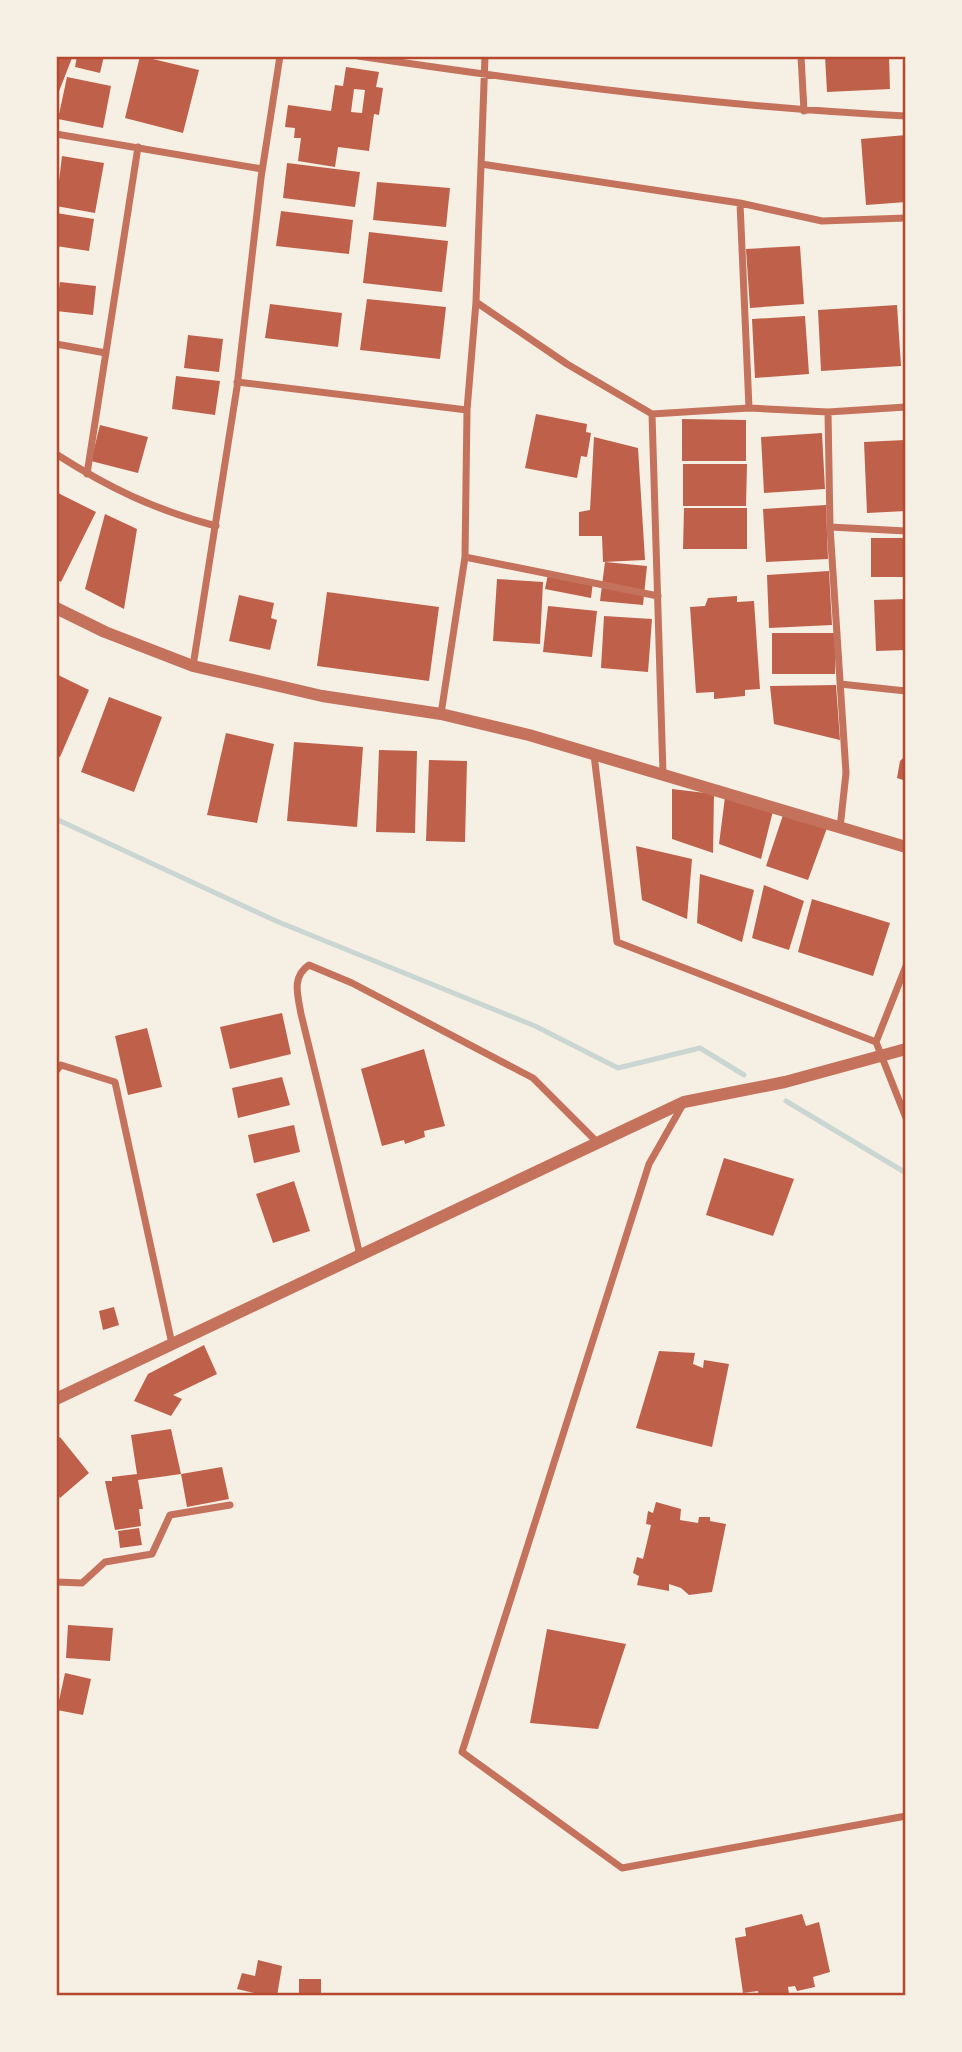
<svg xmlns="http://www.w3.org/2000/svg" width="962" height="2052" viewBox="0 0 962 2052" font-family="Karla,sans-serif">
	<style>
		.lines { fill: none; stroke-linecap: round; stroke-linejoin: round }
		.stream { stroke: #c9d6d2; stroke-width: 5 }
		.building { fill: #bf614a; fill-rule: evenodd }
		.minor { stroke: #c5725c; stroke-width: 7 }
		.tertiary { stroke: #c5725c; stroke-width: 12 }
		.neatline { fill: none; stroke: #b5482f; stroke-width: 2.5 }
	</style>
	<rect width="100%" height="100%" fill="#f6efe4"/>
	<g class="lines">
		<path class="stream" d="M56,819l220,102 259,105 83,42 82,-20 44,27
			M786,1101l120,72"/>
	</g>
	<path class="building" d="M56,56l16,2 -16,41z
		M77,56h27l-4,17 -25,-6z
		M140,56l59,14 -16,63 -58,-15z
		M825,56h64l1,33 -63,3z
		M346,67l33,5 -3,15 7,1 -4,27 -5,-1 -5,37 -31,-4 -3,20 -37,-6 3,-23h-7l1,-10 -10,-1 3,-22 43,6 4,-26 8,1zM354,89l11,1 -3,23 -11,-1z
		M67,77l44,9 -8,42 -45,-9z
		M906,135v67l-40,3 -5,-66z
		M62,156l42,7 -9,50 -39,-7z
		M287,163l73,9 -5,35 -72,-9z
		M377,182l73,6 -4,39 -73,-7z
		M281,211l72,9 -4,34 -73,-8z
		M56,213l38,6 -5,32 -33,-5z
		M369,232l79,9 -6,51 -79,-9z
		M800,246l4,58 -54,4 -4,-59z
		M60,282l36,4 -3,29 -37,-4z
		M367,299l79,8 -6,52 -80,-9z
		M270,304l72,9 -4,34 -73,-9z
		M897,305l4,61 -80,5 -3,-61z
		M805,316l4,58 -54,4 -3,-59z
		M188,335l35,4 -4,33 -35,-4z
		M176,376l44,5 -5,34 -43,-6z
		M536,414l51,10 -1,8 5,1 -4,24 -6,-1 -4,22 -52,-10z
		M682,419l64,1v41h-64z
		M100,425l48,12 -10,36 -47,-12z
		M822,433l3,56 -61,4 -3,-56z
		M594,437l44,11 7,112 -42,2 -1,-26h-23v-24l11,-2z
		M905,440l1,71 -39,2 -3,-71z
		M683,464h64l-1,42h-63z
		M56,492l40,20 -35,70 -5,-3z
		M826,505l2,54 -62,3 -3,-53z
		M684,508h63v41h-64z
		M105,514l32,15 -13,80 -39,-20z
		M871,538h35v39h-35z
		M605,562l42,4 -4,39 -43,-4z
		M829,571l3,54 -63,3 -2,-53z
		M548,574l45,8 -2,16 -46,-9z
		M497,579l46,3 -3,62 -47,-3z
		M327,592l112,15 -10,74 -112,-15z
		M239,595l35,8 -3,15 6,2 -7,30 -41,-9z
		M737,596v6l17,-1 6,88 -15,1v6l-31,3v-7l-18,1 -6,-86 15,-1 3,-8z
		M906,599v51l-30,1 -2,-51z
		M548,606l49,5 -5,46 -49,-5z
		M604,616l48,3 -4,53 -47,-4z
		M772,633h64l-1,41h-63z
		M56,674l33,16 -29,67 -4,-2z
		M836,685l4,55 -66,-16 -4,-38z
		M109,697l53,20 -28,75 -53,-20z
		M226,733l48,11 -17,79 -50,-8z
		M294,742l69,5 -6,80 -70,-6z
		M379,750l38,1 -2,82 -39,-1z
		M906,755v26l-9,-3 3,-17z
		M429,760l38,1 -2,81 -39,-1z
		M672,789l42,5 -1,59 -41,-14z
		M725,797l48,14 -12,48 -42,-15z
		M783,815l44,13 -19,52 -42,-14z
		M636,846l56,13 -5,60 -45,-19z
		M700,874l54,16 -12,52 -45,-19z
		M764,885l40,16 -15,49 -37,-12z
		M812,899l78,24 -17,53 -75,-24z
		M282,1013l9,41 -61,15 -10,-42z
		M147,1028l15,59 -34,8 -13,-59z
		M424,1049l21,77 -21,5 1,6 -20,7 -1,-4 -22,6 -21,-77z
		M282,1077l8,28 -52,13 -6,-30z
		M294,1125l6,27 -46,11 -6,-28z
		M724,1158l70,21 -21,57 -67,-21z
		M294,1181l16,50 -37,12 -17,-49z
		M114,1307l5,18 -16,5 -4,-19z
		M204,1345l13,29 -44,21 9,4 -11,17 -37,-15 14,-27z
		M659,1351l36,2 -2,11 10,4 1,-8 25,4 -17,83 -76,-19z
		M171,1429l10,45 41,-7 7,32 -42,8 -6,-33 -43,6 5,29h-4l2,17 -26,4 -10,-49h7v-4l25,-3 -6,-39z
		M60,1437l29,36 -29,25 -4,-6v-51z
		M656,1502l25,7 -1,11 18,3 1,-6h11v4l16,3 -14,68 -23,3 -8,-7 -12,-4v7l-32,-6 2,-9 -6,-3 4,-16 6,2 8,-34 -5,-1 2,-13 5,2z
		M139,1528l3,17 -22,3 -2,-17z
		M68,1625l45,3 -3,33 -44,-3z
		M547,1629l79,15 -28,85 -68,-6z
		M65,1673l26,6 -8,36 -26,-5z
		M802,1914l4,12 13,-4 11,50 -17,5 2,10 -18,4 -2,-5 -7,1 1,7 -30,2 -1,-5 -15,2 -8,-55 11,-2 -1,-8z
		M258,1960l24,6 -5,30h-24l1,-3 -17,-4 5,-16 13,3z
		M299,1979h22v17h-22z"/>
	<g class="lines">
		<path class="minor" d="M358,56c182,27 365,51 548,60
			M801,56l3,55
			M56,134l206,35
			M481,164l259,39 82,18 84,-3
			M740,203l9,205
			M476,302l91,62 85,50 97,-6 79,4 78,-5
			M56,344l50,9
			M237,382l230,28
			M828,412l2,115 16,246 -6,55
			M652,414l11,360
			M56,454c53,34 99,56 160,72
			M87,474l51,-327
			M830,527l76,4
			M465,557l193,39
			M193,666l44,-279 24,-209 19,-122
			M840,684l66,7
			M441,714l24,-157 2,-147 9,-108 9,-246
			M594,755l23,187 259,100 30,76
			M876,1042l30,-76
			M56,1071l5,-6 54,17 57,262
			M682,1106l-33,58 -187,588 160,116 284,-52
			M360,1255l-59,-241c-3,-18 -10,-37 8,-49l43,18 181,95 65,65
			M56,1582l26,1 23,-21 47,-8 18,-39 60,-10"/>
		<path class="tertiary" d="M56,608l49,24 88,34 129,30 119,18 88,21 377,112
			M56,1399l628,-297 101,-20 121,-33"/>
	</g>
	<rect width="962" height="2052" fill="none" stroke="#f6efe4" stroke-width="116"/>
	<rect x="58" y="58" width="846" height="1936" class="neatline"/>
</svg>
